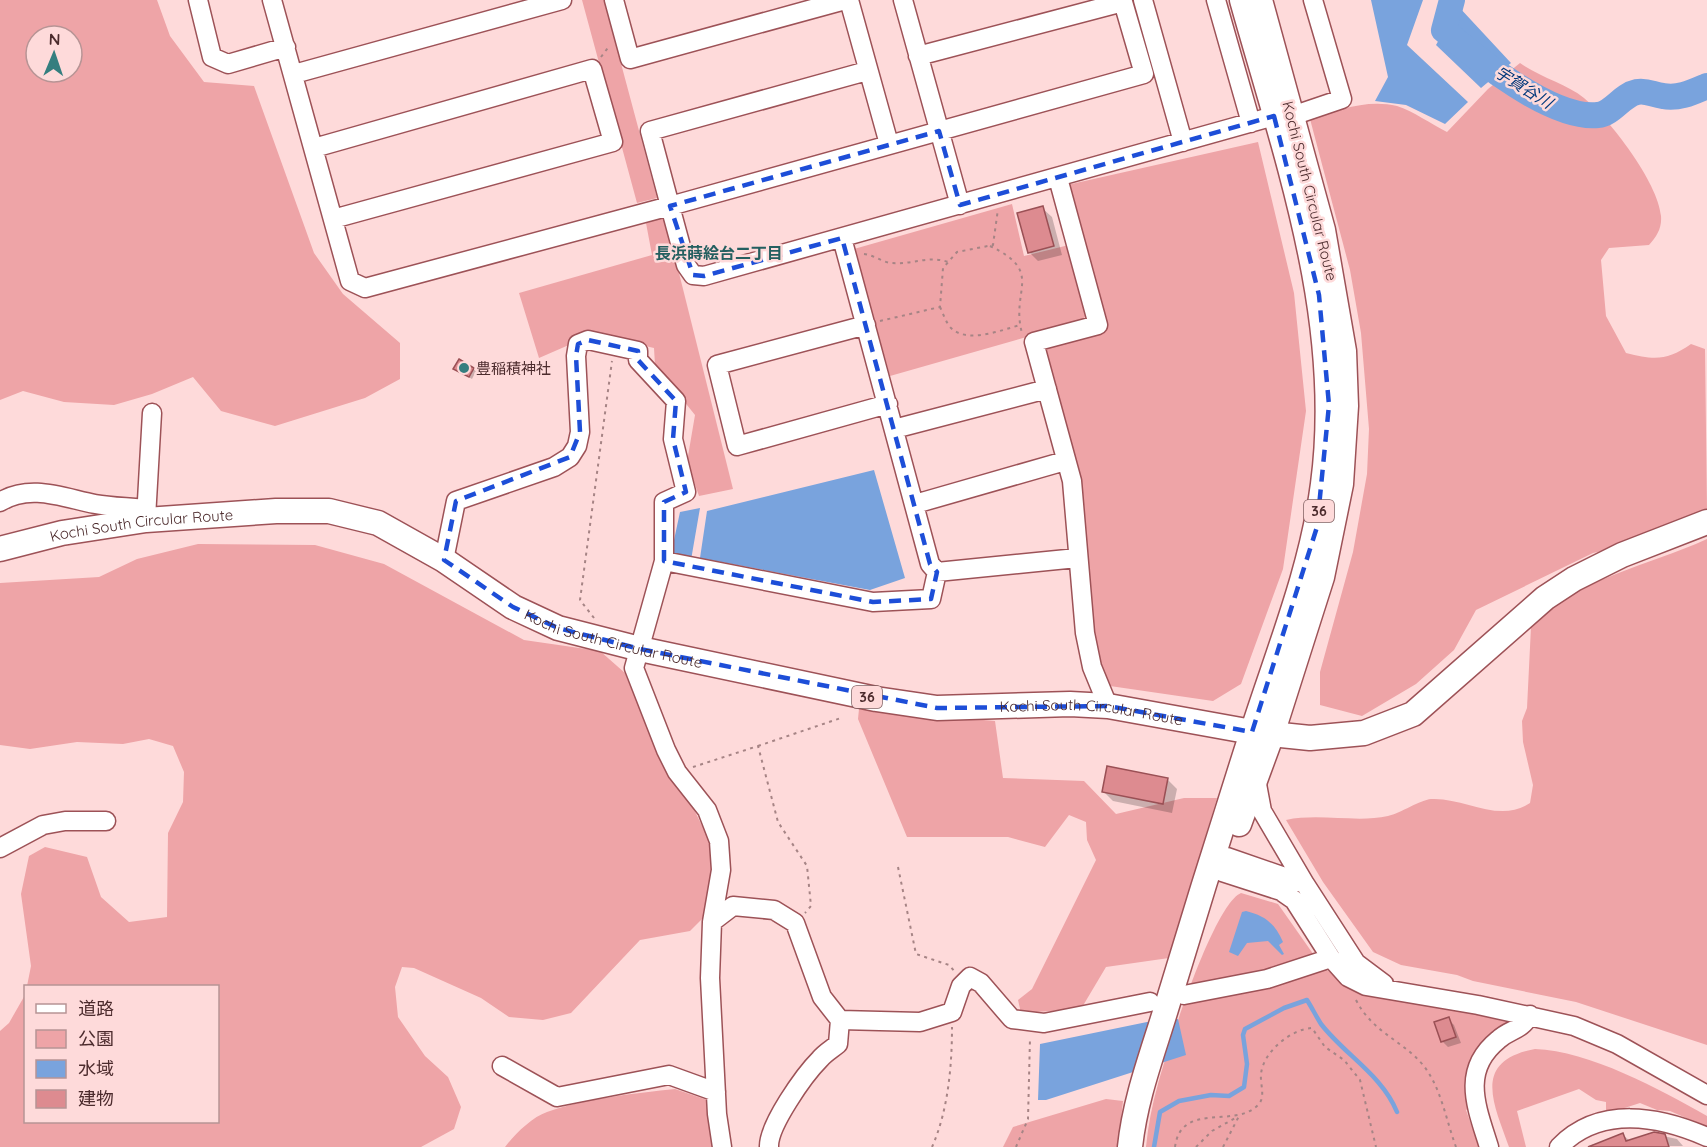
<svg xmlns="http://www.w3.org/2000/svg" width="1707" height="1147" viewBox="0 0 1707 1147" font-family="Quicksand,'Noto Sans JP',sans-serif">
	<style>
		.green { fill: #eea4a7; fill-rule: evenodd }
		.water { fill: #79a3dd }
		.shadow { fill: #0003 }
		.lines { fill: none; stroke-linecap: round; stroke-linejoin: round }
		.stream { stroke: #79a3dd; stroke-width: 4.5 }
		.river { stroke: #79a3dd; stroke-width: 26 }
		.building { fill: #dd8b90; stroke: #9a5055; stroke-width: 1.5 }
		.minor-casing { stroke: #9d5257; stroke-width: 21 }
		.major-casing { stroke: #9d5257; stroke-width: 27 }
		.path { stroke: #a68485; stroke-width: 2; stroke-dasharray: 3 4.5; stroke-linecap: butt }
		.minor { stroke: #fff; stroke-width: 18 }
		.major { stroke: #fff; stroke-width: 24 }
		.marked { fill: none; stroke: #1d4ed8; stroke-width: 4.5; stroke-dasharray: 12 8; stroke-linejoin: round }
		.poi-dot { fill: #357e7f; stroke: #fedada; stroke-width: 2 }
		.labels { text-anchor: middle; dominant-baseline: central; stroke-width: 5; stroke-linejoin: round; paint-order: stroke }
		.shield { fill: #fedada; stroke: #816061; stroke-width: 1.5 }
		.shield-label { font-size: 14px; font-weight: bold; fill: #4c2b2d }
		.street-label { font-size: 15px; fill: #4c2b2d; stroke: #fedada }
		.poi-label { font-size: 15px; fill: #4c2b2d; stroke: #fedada; text-anchor: start }
		.water-label { font-size: 16px; font-style: italic; fill: #00387b; stroke: #fedada }
		.neighbourhood-label { font-size: 16px; font-weight: bold; fill: #245f60; stroke: #fedada }
	</style>
	<rect width="100%" height="100%" fill="#fedada"/>
	<path class="green" d="M0,0h157l13,36 34,46 50,4 60,167 29,41 57,49v36l-35,19 -90,28 -54,-15 -28,-34 -41,17 -38,11 -50,-3 -41,-11 -23,9zM36,36h36v36h-36z
		M582,0h22l53,198 -20,5z
		M1520,63c19,14 47,21 64,35 26,22 74,84 77,118 1,12 -4,20 -12,29l-40,3 -8,12 5,56 20,37c28,7 41,8 65,-9l14,5 2,160 -16,12 -37,18 -61,14 -117,57 -22,40 -38,34 -54,32 -42,-11v-33l33,-120 14,-78 2,-45 -8,-96 -11,-63 -40,-151c28,-9 57,-20 87,-13 16,5 34,18 50,26l41,-43z
		M1258,142l36,151 12,118 -23,158 -42,115 -28,17 -103,-15 -10,-9 -58,-331 63,-19 -38,-142z
		M1012,204l12,52 45,-11 19,64 -5,12 -193,55 -36,-127z
		M665,217l68,272 -34,7 -12,-34 8,-47 -40,-50 -1,-17 -60,-14 -55,24 -20,-65 133,-38 -6,-32z
		M1707,539v506l-131,-43 -103,-21 -16,-6 -56,-10 -28,-13 -50,-70 -37,-62c33,-7 71,3 102,-4 13,-3 32,-16 43,-17 33,-2 68,25 99,4l3,-18 -10,-43 -1,-21 5,-13 4,-81c46,-49 117,-61 176,-88z
		M198,544l117,1 69,19 140,76 76,11 25,22 20,49 36,61 28,57 5,36 -1,32 -23,23 -50,9 -69,73 -28,7 -34,-3 -28,-19 -67,-30 -12,-1 -7,20 3,30 27,39 23,21 13,30 -7,22 -33,18h-421v-116l9,-8 16,-28 1,127h192v-136h-191l4,-20 -10,-72 8,-38 16,-9 42,10 14,40 28,25 38,-5 1,-84 15,-31 1,-30 -11,-26 -24,-7 -26,5 -46,-2 -47,7 -30,-4v-162l99,-6 38,-18z
		M859,709l136,12 8,57 81,3 32,33 68,-16h33l-48,160 -63,9 -25,42 -60,4 -3,-13 14,-11 64,-129 -9,-20 -1,-18 -17,-7 -24,32 -37,-10h-101l-49,-118z
		M1241,893l37,11 45,64 41,24 146,29 1,3 -28,19 -12,65 -5,2 13,37h-333c2,-21 6,-42 12,-63 9,-33 55,-179 83,-191z
		M1535,1049c54,2 125,40 172,67v11l-37,-16 -13,-1 -17,-7 -34,11v-12l-10,-2 -17,-11 -62,22 9,36h-17c-15,-43 -38,-86 26,-98z
		M675,1089l35,12 4,46h-209c9,-12 27,-30 42,-35 35,-13 91,-19 128,-23z
		M1106,1099l17,2 -5,46h-115l10,-20z"/>
	<path class="water" d="M1371,0h52l-16,45 61,57 -23,22 -39,-19 -31,-4 13,-24z
		M1458,6l53,57 -30,25 -45,-43z
		M874,470l31,108 -35,12 -170,-32 7,-47z
		M700,508l-9,52 -20,-6 9,-42z
		M1246,911c20,5 29,13 37,31l-4,3 5,9 -2,1 -14,-14 -21,2 -9,13 -9,-4 13,-40z
		M1178,1019l8,36 -140,45h-8l2,-56 107,-22z"/>
	<path class="shadow" d="M1042,208l10,9 10,38 -24,6 -9,-9z
		M473,369l3,2 -4,8 -14,-8z
		M1167,779l10,10 -5,24 -59,-12 -10,-10z
		M1448,1019l6,6 7,18 -13,4 -6,-6z
		M1654,1134l23,5 6,7h-95l35,-11 7,6z"/>
	<g class="lines">
		<path class="stream" d="M1154,1147l6,-35 19,-11 32,-6 18,1 15,-9 3,-23 -4,-29 2,-6 39,-21 23,-8c5,8 9,16 14,24 24,31 61,51 76,88"/>
		<path class="river" d="M1452,0l-8,30c33,30 109,90 154,85 14,-1 24,-20 39,-23 10,-2 16,3 26,4 16,3 30,-4 44,-10"/>
	</g>
	<path class="building" d="M1043,206l11,40 -26,7 -11,-40z
		M459,359l15,9 -5,9 -16,-8z
		M1107,766l61,12 -5,26 -61,-12z
		M1449,1017l7,20 -15,5 -7,-20z
		M1654,1132l11,2 4,13h-81l35,-14 3,8z"/>
	<g class="lines">
		<defs>
			<path id="minor" d="M198,0l14,57 16,7 58,-17
				M272,0l78,281 15,7 305,-82 -20,-75 217,-60
				M614,0l16,59 215,-59
				M849,0l40,144
				M903,0l57,205
				M1143,0l40,142
				M1216,0l35,123
				M918,56l205,-54 21,72 -474,132 16,59 7,10 11,1 570,-160
				M294,74l268,-74
				M1292,116l50,-17 -29,-99
				M314,148l278,-79 21,73 -280,77
				M1058,178l40,147 -64,17 38,139 13,152 7,34 16,39
				M842,238l88,326 7,8 140,-14
				M866,325l-149,40 20,81 151,-42
				M894,429l153,-40
				M0,502c30,-19 64,-4 95,2 17,3 34,3 51,5
				M915,504l150,-43
				M146,518l6,-105
				M444,560l12,-59 98,-34 16,-10 7,-11 3,-14 -4,-76 2,-12 10,-4 50,11v9l38,41 -3,38 13,53 -22,10v59
				M1256,779l6,32 43,73
				M0,848l43,-23 22,-4h41
				M1210,860l12,12 59,19 13,9 37,58 17,19 18,9 112,19 96,21 43,18 90,51
				M1210,860l17,-3 78,27 51,79 28,21
				M712,922l21,-16 41,4 21,13 27,74 18,23 80,2 32,-10 9,-26 9,-9 11,6 31,36 32,4 106,-21
				M1184,995l83,-16 64,-21
				M502,1066l55,31 112,-22 47,17
				M722,1147l-5,-33 -7,-136 2,-56 9,-52 -2,-29 -12,-31 -30,-38 -11,-22 -32,-82 30,-107 209,41 58,-3 6,-27
				M769,1147c-1,-21 35,-72 51,-88 5,-6 12,-10 18,-15l2,-24
				M1489,1147c-12,-39 -29,-76 9,-107 13,-12 22,-8 32,-25
				M1559,1147c41,-42 100,-31 148,-10"/>
			<g id="major">
				<path id="s1" d="M0,549l62,-16 84,-13 130,-9h53l49,12 66,37 69,47 45,21 82,21 236,50 61,9 133,-4 38,2 144,26 58,6 54,-5 49,-19 132,-116 29,-19 48,-24 85,-33"/>
				<path d="M1239,824l33,-90 50,-157 19,-93 5,-78 -2,-55 -21,-121 -63,-230"/>
				<path d="M1130,1147c5,-48 22,-92 36,-138 28,-93 57,-186 87,-279 26,-81 59,-161 70,-246 22,-165 -37,-327 -81,-484"/>
			</g>
		</defs>
		<use href="#minor" class="minor-casing"/>
		<use href="#major" class="major-casing"/>
		<path class="path" d="M601,57l9,-12
			M990,246c55,26 20,44 32,87
			M864,254c10,1 18,8 27,9 21,2 38,-8 57,-1
			M940,307c3,6 6,16 11,21 16,16 51,2 69,-3
			M880,321l60,-14 3,-39 14,-16 36,-7 5,-36
			M594,618l-14,-18 32,-239
			M758,746l83,-28
			M693,767l65,-21 20,76 29,44 4,40 -6,7
			M898,867l18,87 33,11 6,7
			M1356,1000c17,33 46,40 67,65 18,22 23,55 33,82
			M932,1147c16,-36 20,-81 20,-120
			M1016,1147l12,-28 2,-81
			M1175,1147c6,-46 60,-18 83,-42 8,-8 2,-20 3,-31 2,-22 30,-45 51,-46l13,19 19,13 16,20 16,67
			M1196,1147l16,-16 25,-14
			M1223,1147l16,-31"/>
		<use href="#minor" class="minor"/>
		<use href="#major" class="major"/>
	</g>
	<path class="marked" d="M1274,116l45,179 10,110 -12,122 -65,205 -144,-26 -171,2 -297,-59 -82,-21 -45,-21 -69,-47 12,-59 114,-44 10,-25 -4,-76 2,-12 10,-4 50,11v9l38,41 -3,38 13,53 -22,10v59l209,41 58,-3 6,-27 -7,-8 -88,-326 -138,38 -11,-1 -23,-69 269,-75 21,74z"/>
	<circle class="poi-dot" cx="464" cy="368" r="6"/>
	<g class="labels">
		<g class="shield">
			<rect x="1304" y="500" width="30" height="22" rx="4.5"/>
			<rect x="852" y="686" width="30" height="22" rx="4.5"/>
		</g>
		<g class="shield-label">
			<text x="1319" y="511">36</text>
			<text x="867" y="697">36</text>
		</g>
		<g class="street-label">
			<text transform="translate(1310 191) rotate(76)">Kochi South Circular Route</text>
			<text stroke="none"><textPath href="#s1" startOffset="144">Kochi South Circular Route</textPath></text>
			<text stroke="none"><textPath href="#s1" startOffset="648">Kochi South Circular Route</textPath></text>
			<text stroke="none"><textPath href="#s1" startOffset="1134">Kochi South Circular Route</textPath></text>
		</g>
		<g class="poi-label">
			<text x="476" y="368">豊稲積神社</text>
		</g>
		<g class="water-label">
			<text transform="translate(1524 87) rotate(32)">宇賀谷川</text>
		</g>
		<g class="neighbourhood-label">
			<text x="719" y="253">長浜蒔絵台二丁目</text>
		</g>
	</g>
	<rect x="24" y="985" width="195" height="138" fill="#fedada" stroke="#b79495" stroke-width="1.5"/>
	<rect x="36" y="1004" width="30" height="9" fill="#ffffff" stroke="#b79495" stroke-width="1.5"/>
	<text x="78" y="1015" font-size="18" fill="#4c2b2d">道路</text>
	<rect x="36" y="1030" width="30" height="18" fill="#eea4a7" stroke="#b79495" stroke-width="1.5"/>
	<text x="78" y="1045" font-size="18" fill="#4c2b2d">公園</text>
	<rect x="36" y="1060" width="30" height="18" fill="#79a3dd" stroke="#b79495" stroke-width="1.5"/>
	<text x="78" y="1075" font-size="18" fill="#4c2b2d">水域</text>
	<rect x="36" y="1090" width="30" height="18" fill="#dd8b90" stroke="#b79495" stroke-width="1.5"/>
	<text x="78" y="1105" font-size="18" fill="#4c2b2d">建物</text>
	<g transform="translate(54 54) rotate(2)"><circle r="28" fill="#fedada" stroke="#b79495" stroke-width="1.5"/>
	<path d="M0-4.5L10 22L0 15L-10 22Z" fill="#357e7f"/>
	<text y="-9" font-size="16" font-weight="bold" text-anchor="middle" fill="#4c2b2d">N</text>
	</g>
</svg>
